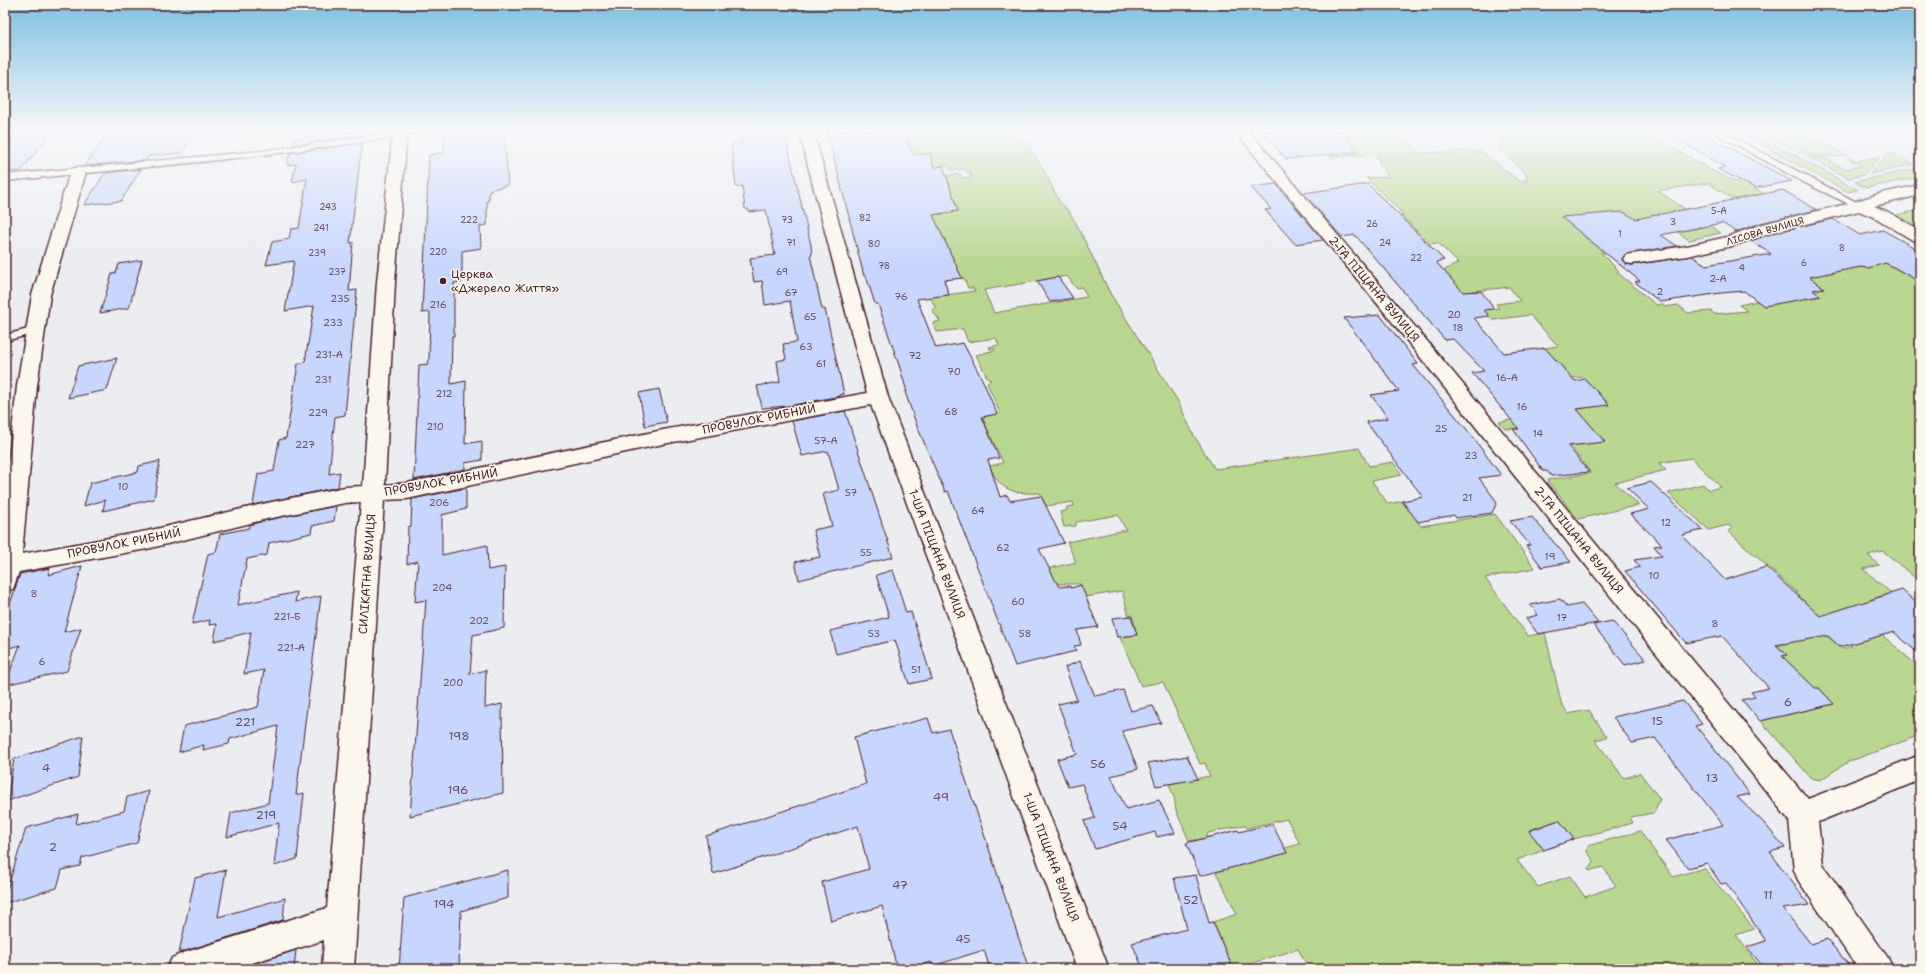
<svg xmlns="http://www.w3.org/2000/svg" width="1925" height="974" viewBox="0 0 1925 974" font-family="'Shantell Sans',sans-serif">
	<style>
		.built { fill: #e0e6f5 }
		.green { fill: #b8d790; stroke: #817b5e; fill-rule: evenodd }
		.building { fill: #c6d6fd; stroke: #4a1f2b }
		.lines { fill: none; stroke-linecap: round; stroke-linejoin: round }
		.lane-casing { stroke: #4a1f2b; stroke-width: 3 }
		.street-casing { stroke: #4a1f2b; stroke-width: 3 }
		.lane { fill: #fbf7ec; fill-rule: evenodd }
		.street { fill: #fbf7ec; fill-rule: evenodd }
		.poi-dot { fill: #4a1f2b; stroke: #fbf7ec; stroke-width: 1.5 }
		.labels { text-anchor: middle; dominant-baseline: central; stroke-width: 3; stroke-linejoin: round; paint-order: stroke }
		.far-number-label { font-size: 9px; fill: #694d60 }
		.far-street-label { font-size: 10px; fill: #4a1f2b; stroke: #fbf7ec }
		.number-label { font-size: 10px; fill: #694d60 }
		.poi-label { font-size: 12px; fill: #4a1f2b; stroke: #fbf7ec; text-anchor: start }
		.street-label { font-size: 12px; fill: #4a1f2b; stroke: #fbf7ec }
		.near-number-label { font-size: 12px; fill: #694d60 }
	</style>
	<rect width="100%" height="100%" fill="#ebedf1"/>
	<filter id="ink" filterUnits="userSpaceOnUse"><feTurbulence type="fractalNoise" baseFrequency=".025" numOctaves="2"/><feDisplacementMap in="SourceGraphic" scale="8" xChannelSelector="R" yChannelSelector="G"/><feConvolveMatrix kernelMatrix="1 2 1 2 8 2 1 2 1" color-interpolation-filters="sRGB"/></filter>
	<g filter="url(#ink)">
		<path class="built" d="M1400,131h72l21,20 -74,2z
			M1736,131h184v46l-72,15z"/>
		<path class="green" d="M893,131h121l7,12 6,-1 17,29 15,30 11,12 7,12 33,68 69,110 14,31 22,35 144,-21 10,18 24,-4 9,13 -30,6 16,23 15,-3 18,25 74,-12 40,54 -50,10 43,58 17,-3 16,69 7,12 21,-4 18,27 -12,3 29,38 16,-5 20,26 -6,14 -24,4 3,6 -59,16 -15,-19 -30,10 15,20 -27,10 21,27 32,-11 15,21 31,-11 -13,-19 -14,4 -1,-3 4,-2 2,-5 -7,-9 1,-6 52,-15 33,46 31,-9 50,61 -18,6 25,34h-452l-11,-20 -65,20 -20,-47 24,-8 -21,-42 71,-19 -2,-5 15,-4 -13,-25 -40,9 -3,-3 -36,8 -1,5 -18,3 -13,-31 -2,-13 -5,-13 41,-8 -5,-13 -5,1 -37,-82 -22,4 -21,-49 17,-2 -5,-20 -3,1 -7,-25 -36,6 -6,-13h-27l-6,-15 29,-7 -9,-20 59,-12 -8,-15 -42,7v4l-12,1 -4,-15 6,-1 1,-4 7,-1 -1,-4 -27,4 -6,-13c-24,1 -41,-1 -50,-27l13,-3 -21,-46 18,-4 -13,-30 4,-3 -3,-1 -12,-24 19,-5 -1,-2 -4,1 -1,-2 10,-2 -3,-7 -28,4 -5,-13 -26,3 -4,-9 7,-2 -8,-11 4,-2 -6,-11 45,-6 -2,-3h-5l-4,-10 -12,1 -3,-10h-4l-8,-15 8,-1 -4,-11 5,-1 -2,-3 -4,1 -1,2 -1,-3 -20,3 -1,-5h-2l-2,-9 6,-1 -3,-7 -17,2 -1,-3 22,-3 -3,-8 -38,1 -4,-10 32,-4 -2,-14 4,-1 -1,-4 -16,1 -5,-19h11l-2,-7 -12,2 -3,-8 25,-3 -3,-8 -8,1zM948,165l4,6 14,-2 1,3 4,-1 -1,2 1,4 -9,1 -2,-4 -13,2 1,3 -9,1 -3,-13zM951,207l2,6 -30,3 -2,-5zM1067,276l9,12 6,-1 5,10 -93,16 -10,-23z
			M1326,131h74l19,22 62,-2 38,30 8,-1 -2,-7 -27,-25 5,-6 -14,-11h155l67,39 20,10 16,4 50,29 -30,7 -59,-37 -50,8 63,42 -32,7 -12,-8 21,-4 -114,8 22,17h-5l18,18 -2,1 39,33 6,-1 3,3 13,-2 10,8 23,-2 3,3 33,-3 -8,-6 59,-13 9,7 14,-3 -8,-6 10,-2 -12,-9 1,-3 17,-3 28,-8 7,3 21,-5 -6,-3 41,6v316l-37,-31 -15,4 11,10 -16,4 27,23v2l-19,5 11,36 38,33v67l-72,27 -28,18 -9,-2 -50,-57 73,-17 -15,-16 -5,1 -32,-33 4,-2 -9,-8 46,-14 19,17 10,-3 -44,-40 -12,-14 -68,-61 5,-3 -5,-3 -19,5 -41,-37 35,-9 6,6 12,-3 -30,-29 -32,5 7,7 -51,13 24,22 -61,14 -31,-39 44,-7 -36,-47 -50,3 -6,-7 110,-18 -26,-27 -18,2 -20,-31 13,-2 -28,-31 -37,5 -10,-10 16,-2 -3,-4 24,-3 -11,-14 -59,7 -17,-22 12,-2 13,-7 -20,-20 -8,1 -29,-29 2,-1 -37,-36 22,-1 -10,-16h3l-1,-2h-4l-2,-4 -43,2 -8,-9z
			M1736,131h14l108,59 -10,2z
			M1759,131h40l48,24c-36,7 -58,-8 -88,-24z
			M1892,153l22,11 -44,10 17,-20z
			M1807,156l19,3 19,10 17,-3 -15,-9h3l7,4 24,-5 -18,19 -15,3z
			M1920,168v9l-54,11 -11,-6z
			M1913,211l7,4v17l-27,-16z"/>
		<path class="building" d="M15,131h37l-31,40 -16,1v-39z
			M126,131h70l-14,22 -33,3 -3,4 -62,6 25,-34z
			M364,131l-1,4 -70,10 2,-6z
			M454,131h50l4,54 -19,5v10l-2,1v24l-7,1 1,22 -19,3v31l-8,1v53h-2l-1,48 15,-3 -1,63 17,-3v19l-17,3v6l-51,11 5,-115 9,-1 1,-4 1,-48 -8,1 7,-158 15,-2v-21z
			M740,131h44l27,114 1,10h-2l12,54h3l19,85 -4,1v1l-52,10 -26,2 -5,-22 23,-4 -3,-21 9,-2 -3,-15 14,-2 -7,-41 -25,4 -3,-24 -8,1 -4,-24 25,-3 -9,-45 -17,2 -1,-3h-3l-3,-23 -6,1 -5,-43 11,-1z
			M827,131h75l12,24 16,-2 4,14 9,-1 15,45 -25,4 29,63 -18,2 5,15 -32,4 19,49 27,-5 20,38 14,33 -15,3 17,41 -11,2 12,37 7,-2 3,6 31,-5 23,47 -25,6 20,38 11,-1 1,2 10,-3 17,42 -21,3 4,15 -7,1 2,5 -61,15 -67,-175 -3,1 -28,-66 -12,-34h2l-7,-24 -22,-64h-3l-9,-28h-2z
			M1262,131h81l15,21 -72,7z
			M1663,131h35l94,50 -37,7 -37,-19 7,-2z
			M362,143l-12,100 3,-1 -4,49 8,-1 -12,125 -10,2 -6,57 11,-2 -2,15 -85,18 5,-31 16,-3 5,-31 7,-2 12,-74 7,-2 9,-56 -29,5 9,-50 -28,4 6,-23 17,-3 2,-10 8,-1 8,-49 -15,3 4,-18 -9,1 3,-12z
			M141,169l-20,32 -37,4 21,-32z
			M1276,184l47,56 -28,4 -30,-34 6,-1 -20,-22z
			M1368,184l76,76 -8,2 27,30 18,-1 13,18 -10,1 5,6 -15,2 30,35 41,-5 30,33 10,-2 24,26 -32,4 28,33 -37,4 21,26 -38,4 -4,-5h-4l-30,-42h6l-47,-56 12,-2 -31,-32 -8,1 -90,-105 -13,2 -39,-44z
			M1783,190l34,20 -56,13 -25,9 -14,-9 -61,12 16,11 -51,8 -4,6 4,4 6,1 60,-9 14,9 65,-11 -20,-13 22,-8 60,-14 27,16 23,-5 37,21v31l-34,-19 -18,5 -7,-1 -52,10 15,11 -11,2 7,6 -56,10 -20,-15 -23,2 -61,9 -25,-20 5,-1 -79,-64 62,-5 13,7z
			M142,260l-13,48 -29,5 12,-39 4,-1 3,-9z
			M1058,277l15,21 -23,4 -13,-21z
			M1380,315l38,49 -5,1 55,66 33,44 -22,3 18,24 -5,11 -36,5 -2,-3 -36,7 -16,-21 21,-4 -57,-75 22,-4 -17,-23 28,-4 -55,-73z
			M117,358l-10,32 -39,8 10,-32z
			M659,389l8,33 -22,4 -6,-33z
			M845,411l48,146 -94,23 -4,-18 25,-5 -7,-27 19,-4 -9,-32 16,-4 -11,-39 -26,5 -10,-35z
			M160,461l-6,38 -51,12 2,-11 -21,6 6,-23 48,-11 1,-6z
			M1651,482l52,48 -21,5 43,45 41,-13 54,49 82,-26 18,16v49l-26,-23 -54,15 -12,-11 -52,9 11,10 -5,1 33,32h4l15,16 -74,17 -18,-21 13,-3 -4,-5 18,-4 -47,-52 -36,7 -61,-72 15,-4 -6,-7 28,-4 -8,-10 8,-1 -32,-31 19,-5 -22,-21z
			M466,488v21l-24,6v40l45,-10 1,25 17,-3 -1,61 -31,7 -3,39 16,-4 -1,38 17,-4 1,89 -93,23 16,-216 -11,2 3,-41 -11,3 1,-37 3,-1 1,-27z
			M336,506l-2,15 -22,5 -1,7 -42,10 -2,12 -20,4 -9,46 59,-13 -2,10 26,-6 -25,199 8,-2 -7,66 -23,7 5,-43 -52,14 4,-24 37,-10 10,-77 -48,13 -1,5 -26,6 1,-5 -25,7 5,-26 74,-19 6,-37 -20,4 7,-42 -37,9 3,-17 -8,1 1,-5 -18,4 16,-70 8,-2 4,-18 29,-6v-3l18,-5z
			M1532,517l39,45 -29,5 -16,-21 4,-1 -20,-24z
			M82,566l-18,66 17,-4 -14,43 -62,14 15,-40 -15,4v-38l3,-1 12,-36 30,-6 -2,7z
			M893,570l13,43 5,-1 21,67 -23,5 -14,-44 -59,14 -6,-23 59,-14 -13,-42z
			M1560,599l7,8 15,-3 16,19 -60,11 -12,-16 12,-3 -8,-10z
			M1131,616l6,19 -20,2 -5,-19z
			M1612,621l34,39 -21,5 -32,-40z
			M1080,661l15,35 28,-6 8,21 22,-5 8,17 -39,8 16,38 -27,7 15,33 33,-9 16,33 -18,4 -2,-5 -60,17 -11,-28 11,-3 -13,-34 -14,3 -11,-28 20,-5 -19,-50 19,-4 -12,-33z
			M1683,701l19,23 -6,2 54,68 -13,3 27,26 21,25 -15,4 39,53 -26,4 28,35 16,-5 25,30h-87l-18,-22 19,-6 -40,-58 -5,1 -14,-21 -19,5 -22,-28 57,-15 -68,-87 -23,5 -19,-26z
			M928,718l5,15 16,-4 80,240h-39l-6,-19 -51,16 -2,-4 -22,7h-12l-15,-63 -51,15 -9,-39 47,-13 -11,-43 -145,48 -7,-38 160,-52 -12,-47z
			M83,736l-5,41 -71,24 7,-42z
			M1187,756l11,23 -42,7 -8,-23z
			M149,791l-12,52 -55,15 -2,8 -18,4 -5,18 -52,15v-7l21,-68 52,-14 -2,10 48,-13 3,-14z
			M1559,820l15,19 -30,11 -15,-19z
			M1272,824l15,29 -87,23 -14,-33 52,-13 1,2z
			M226,870l-8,47 67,-19 -2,22 -104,33 16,-75z
			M508,870v28l-47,13 -2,58h-60l5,-71z
			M1196,875l13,48 4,-1 20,47h-90l-11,-26 55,-14 -13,-51z
			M296,950l-2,19h-56z"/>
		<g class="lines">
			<defs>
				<path id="lane" d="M405,131h15l-4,2c-136,24 -274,34 -411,48v-6l256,-24z
					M1712,131h9l141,74 -1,2h-6l-50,-24z
					M36,327l5,3 -1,2 -35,9v-6z"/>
				<path id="street" d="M393,131h14l-12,151 -10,203 22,-2 256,-53 204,-37 -68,-262h14l75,266 221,572h-32l-206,-564 -208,39 -256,55 -23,1 -30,469h-32l2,-29 -91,29h-66l5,-11 11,-5 144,-45 34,-406 -16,1 -78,16 -120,30 -128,23 -6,17 -8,2v-96l12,-109 15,-91 38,-123 3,-3 5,-2 5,2 3,3 -36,123 -13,91 -15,168 125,-23 120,-28 78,-16 18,-1 14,-204z
					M1235,131h14l148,174 411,494 112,-44v25l-102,42 5,43 65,93 5,11h-35l-60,-89 -4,-10 -5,-50 -404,-507z
					M1920,185v10l-46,11 14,6 32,18v12l-6,-1 -38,-23 -17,-7 -86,21 -41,14 -45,10 -55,8 -6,-1 -3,-4 3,-4 6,-1 55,-8 40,-9 35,-13 85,-20 35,-11z"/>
			</defs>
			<use href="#lane" class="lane-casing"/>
			<use href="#street" class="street-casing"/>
			<use href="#lane" class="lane"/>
			<use href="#street" class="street"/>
		</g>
	</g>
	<linearGradient id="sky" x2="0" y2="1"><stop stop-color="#7fc1e2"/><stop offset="0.49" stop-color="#f6f7f9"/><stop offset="1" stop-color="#f6f7f9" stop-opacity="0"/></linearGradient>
	<rect width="1925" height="267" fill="url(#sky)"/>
	<circle class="poi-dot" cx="443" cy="281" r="4"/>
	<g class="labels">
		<g class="far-number-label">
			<text x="328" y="207">243</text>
			<text x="1719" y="211">5-А</text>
			<text x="865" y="218">82</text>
			<text x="469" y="220">222</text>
			<text x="787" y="220">73</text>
			<text x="1673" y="222">3</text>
			<text x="1372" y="224">26</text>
			<text x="321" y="228">241</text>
			<text x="1620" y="234">1</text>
			<text x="791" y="243">71</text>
			<text x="1385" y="243">24</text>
			<text x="874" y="244">80</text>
			<text x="1842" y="248">8</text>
			<text x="438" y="252">220</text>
			<text x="317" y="253">239</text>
			<text x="1416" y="258">22</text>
			<text x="1804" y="263">6</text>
			<text x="884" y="266">78</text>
			<text x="1742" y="268">4</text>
			<text x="337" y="272">237</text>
			<text x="782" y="272">69</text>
		</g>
		<g class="far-street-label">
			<text transform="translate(1765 231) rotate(-16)">ЛІСОВА ВУЛИЦЯ</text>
		</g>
		<g class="number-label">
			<text x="1718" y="278">2-А</text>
			<text x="1660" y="291">2</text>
			<text x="791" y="292">67</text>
			<text x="901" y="296">76</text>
			<text x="340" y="298">235</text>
			<text x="438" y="304">216</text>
			<text x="1454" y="314">20</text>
			<text x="810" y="316">65</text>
			<text x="333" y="322">233</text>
			<text x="1458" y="327">18</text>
			<text x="806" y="346">63</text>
			<text x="329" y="354">231-А</text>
			<text x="915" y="355">72</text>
			<text x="821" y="363">61</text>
			<text x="954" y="371">70</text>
			<text x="1507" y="377">16-А</text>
			<text x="323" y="379">231</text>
			<text x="444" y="393">212</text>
			<text x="1522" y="406">16</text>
			<text x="951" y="411">68</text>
			<text x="318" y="412">229</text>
			<text x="435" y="426">210</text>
			<text x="1441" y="428">25</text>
			<text x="1538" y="433">14</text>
			<text x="826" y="440">57-А</text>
			<text x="305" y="444">227</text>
			<text x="1471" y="455">23</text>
			<text x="123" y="486">10</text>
			<text x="851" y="492">57</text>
			<text x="1467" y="497">21</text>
			<text x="439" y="502">206</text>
			<text x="978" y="510">64</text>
			<text x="1666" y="522">12</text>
			<text x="1003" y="547">62</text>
			<text x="866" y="552">55</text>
			<text x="1550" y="556">19</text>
			<text x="1654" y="575">10</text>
			<text x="442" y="587">204</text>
			<text x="34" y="593">8</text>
			<text x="1018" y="601">60</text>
			<text x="287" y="616">221-Б</text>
			<text x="1562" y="617">17</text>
			<text x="479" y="620">202</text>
			<text x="1715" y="623">8</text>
			<text x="874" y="633">53</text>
			<text x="1025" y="633">58</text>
			<text x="291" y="647">221-А</text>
			<text x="42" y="661">6</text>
			<text x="916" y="669">51</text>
			<text x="453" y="682">200</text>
		</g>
		<g class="poi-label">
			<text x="451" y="274">Церква<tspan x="451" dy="14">«Джерело Життя»</tspan></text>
		</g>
		<g class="street-label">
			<text transform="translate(1374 289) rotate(50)">2-ГА ПІЩАНА ВУЛИЦЯ</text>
			<text transform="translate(759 419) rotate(-11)">ПРОВУЛОК РИБНИЙ</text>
			<text transform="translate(441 482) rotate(-10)">ПРОВУЛОК РИБНИЙ</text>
			<text transform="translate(1579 540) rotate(51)">2-ГА ПІЩАНА ВУЛИЦЯ</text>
			<text transform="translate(124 543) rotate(-11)">ПРОВУЛОК РИБНИЙ</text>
			<text transform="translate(937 554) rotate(69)">1-ША ПІЩАНА ВУЛИЦЯ</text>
			<text transform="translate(367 574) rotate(-86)">СИЛІКАТНА ВУЛИЦЯ</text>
			<text transform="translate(1051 857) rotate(69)">1-ША ПІЩАНА ВУЛИЦЯ</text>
		</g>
		<g class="near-number-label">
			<text x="1788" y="702">6</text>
			<text x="1657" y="721">15</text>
			<text x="245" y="722">221</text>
			<text x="459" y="736">198</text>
			<text x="1098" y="764">56</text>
			<text x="46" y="768">4</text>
			<text x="1712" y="778">13</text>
			<text x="458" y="790">196</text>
			<text x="941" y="797">49</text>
			<text x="266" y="815">219</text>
			<text x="1120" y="826">54</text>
			<text x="53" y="847">2</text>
			<text x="900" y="885">47</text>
			<text x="1768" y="895">11</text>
			<text x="1191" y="900">52</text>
			<text x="444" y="904">194</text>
			<text x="963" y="939">45</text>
		</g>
	</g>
	<rect width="1925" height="974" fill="none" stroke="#fbf7ec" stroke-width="20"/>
	<rect x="10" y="10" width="1905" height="954" fill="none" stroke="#4a1f2b" stroke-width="1.5" filter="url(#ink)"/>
</svg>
